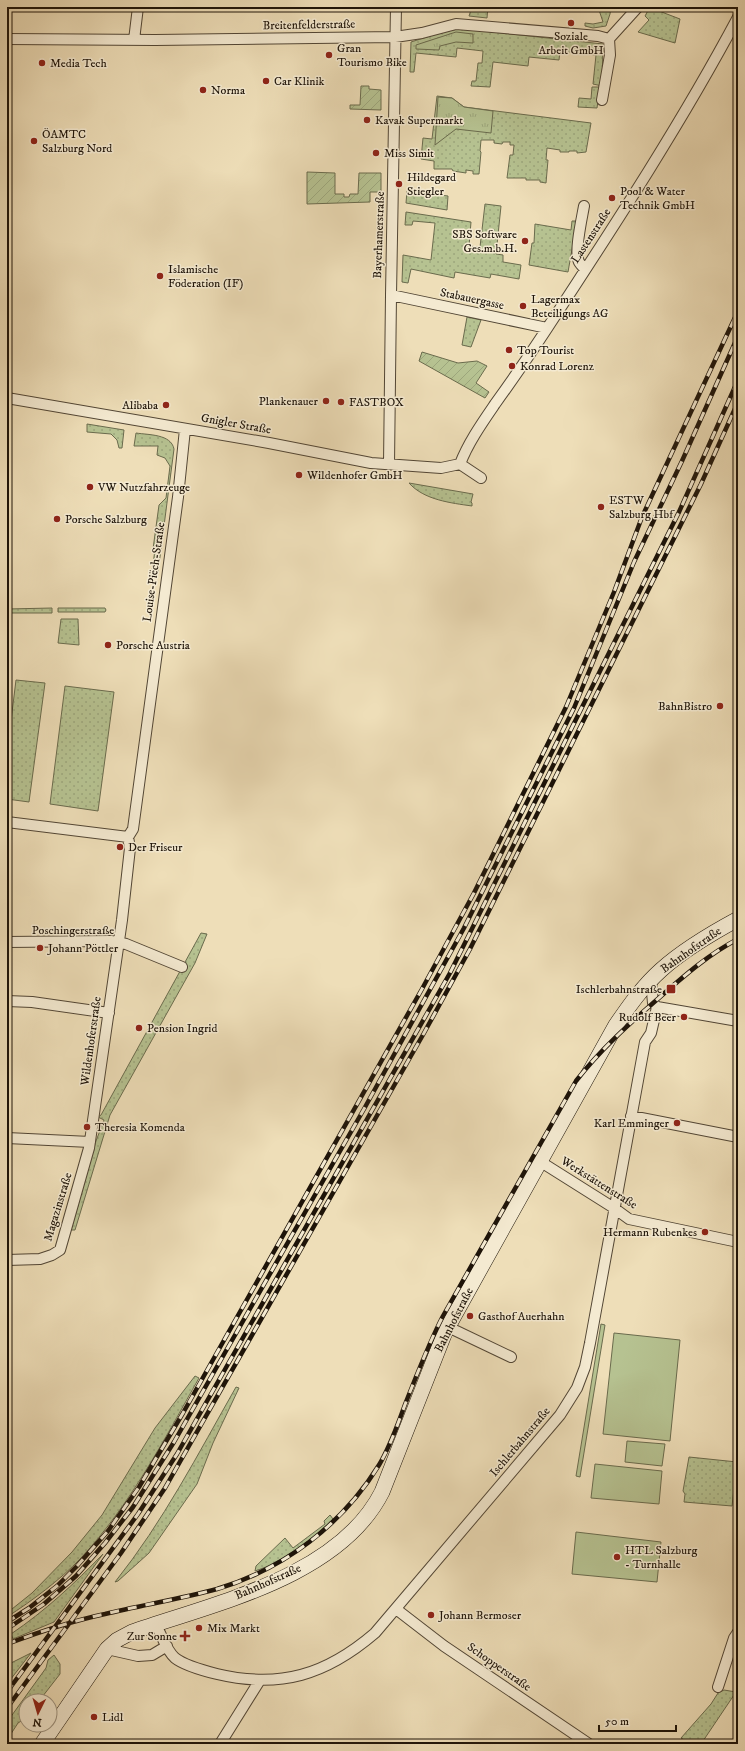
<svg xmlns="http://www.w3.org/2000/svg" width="745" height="1751" viewBox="0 0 745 1751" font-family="'IM FELL DW Pica',serif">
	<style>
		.grass { fill: url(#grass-dots); stroke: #6a6b4d }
		.park { fill: url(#park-tufts); stroke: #6a6b4d }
		.garden { fill: url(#garden-furrows); stroke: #6a6b4d }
		.pitch { fill: #b6c291; stroke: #6a6b4d }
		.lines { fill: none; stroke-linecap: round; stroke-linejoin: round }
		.minor-casing { stroke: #524635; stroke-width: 12 }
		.secondary-casing { stroke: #1e1409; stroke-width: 16 }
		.minor { stroke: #f4ead1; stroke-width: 10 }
		.secondary { stroke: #f4ead1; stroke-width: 15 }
		.rail-casing { stroke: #1e1409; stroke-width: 4.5 }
		.rail { stroke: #f4ead1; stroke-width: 3; stroke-dasharray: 9; stroke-linecap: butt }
		.poi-dot { fill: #8f2418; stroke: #f4ead1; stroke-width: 1.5 }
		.labels { text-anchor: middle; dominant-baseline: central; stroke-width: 3; stroke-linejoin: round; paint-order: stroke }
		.street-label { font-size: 12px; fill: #1e1409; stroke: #f4ead1 }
		.poi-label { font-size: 12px; fill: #1e1409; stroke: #f4ead1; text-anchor: start }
	</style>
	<defs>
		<pattern id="grass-dots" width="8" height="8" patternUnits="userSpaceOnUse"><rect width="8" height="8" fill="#b6c291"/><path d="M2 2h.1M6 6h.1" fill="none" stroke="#9ca67c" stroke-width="1.8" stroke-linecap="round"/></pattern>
		<pattern id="park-tufts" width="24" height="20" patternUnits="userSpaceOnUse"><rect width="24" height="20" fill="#b6c291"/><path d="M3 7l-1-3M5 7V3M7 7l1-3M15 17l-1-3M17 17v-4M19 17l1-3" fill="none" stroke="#9ca67c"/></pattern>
		<pattern id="garden-furrows" width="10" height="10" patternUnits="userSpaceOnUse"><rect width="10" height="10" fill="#b6c291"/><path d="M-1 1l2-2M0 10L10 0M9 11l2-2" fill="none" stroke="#9ca67c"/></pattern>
	</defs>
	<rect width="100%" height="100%" fill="#eedeb8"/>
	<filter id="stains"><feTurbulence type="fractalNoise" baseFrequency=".005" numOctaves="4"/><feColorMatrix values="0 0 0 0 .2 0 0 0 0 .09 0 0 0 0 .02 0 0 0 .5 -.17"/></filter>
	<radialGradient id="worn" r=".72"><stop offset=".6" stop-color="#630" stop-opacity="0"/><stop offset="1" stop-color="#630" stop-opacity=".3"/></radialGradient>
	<path class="grass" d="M472,7h16l-1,11 -18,-2z
		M598,7h13l-1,7 -4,12 -13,2 -8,-2v-3l8,1 10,-2z
		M650,7h10l-1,4 21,8 -5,24 -37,-11 11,-12 -4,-4z
		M455,28l148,16 -1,42 -9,-2 3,-29 -36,-4 -1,9 -30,-3 -1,9 -35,-4 -3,25 -19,-1 1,-5h4l2,-18h4l1,-12 -26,-3 -1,9 -40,-4 -2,19h-4l1,-30z
		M592,87h8l-3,21 -19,-1 1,-9 12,1z
		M437,96l15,2 12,9 127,16 -5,29 -9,1v-2h-8v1h-9v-2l-13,-2 -1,12h2l-2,23 -6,-1v-2h-14v-2h-19l3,-23h3l1,-10h-4v-3h-7l-1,2 -8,-1v-3h-13l-1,11 1,1 -2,22h-6v-3l-7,-1v3l-13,-2 -1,-2h-18v-8l-13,-2 2,-21 9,1z
		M407,191l41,5 -1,14 -41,-7z
		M485,204l16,2 -5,48 7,1v7l18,3 -2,14 -28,-5 -1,4 -35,-6 -1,6 -43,-9 -3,14 -6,-1 1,-27 28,5 4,-37 -22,-2 -1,4h-7l1,-13 65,10 -2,24 11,1z
		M572,221h5l-9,51 -39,-7 3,-22h2l1,-19 36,6z
		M467,317l14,3 -10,27 -9,-2z
		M87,424l37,6 -2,18h-3l-2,-8 -6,-6 -24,-2z
		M136,433c13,2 35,1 38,16l-16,123 -6,-1 3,-21 -2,-1 6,-44 7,-7 4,-32 -5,-8 -8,-3 1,-9h-24z
		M409,483l64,11 -2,8 1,1v3c-21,-3 -48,-6 -63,-23z
		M52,608v5h-45v-4z
		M58,608h47l1,2 -1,2h-47z
		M61,619h17l1,26 -21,-2z
		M16,680l29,3 -16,119 -22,-3v-46z
		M65,686l49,6 -16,119 -48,-7z
		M201,933l6,1 -12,29 -85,152 -35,115h-4l25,-89 8,-21 -6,-3 3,-2z
		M195,1376l4,2c-35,62 -69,127 -118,180 -22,23 -48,42 -74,59v-4l25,-20 40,-41 30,-37 53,-87z
		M236,1387l3,1 -26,55 -16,41 -48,69 -31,28 -3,1c48,-60 83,-128 121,-195z
		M689,1457l48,5 -5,44 -48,-4 1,-8 -2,-3z
		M330,1515l3,4c-18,19 -52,44 -78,52l1,-5 29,-28 8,10 32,-24 -1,-3z
		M103,1554l-49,68 -41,17 -2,-5c34,-23 63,-50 92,-80z
		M31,1653l-24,31v-19z
		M54,1655l6,9v10l-21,27h-13v17l-8,5 -11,17v-18l39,-54 2,-8z
		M724,1690l12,2 -35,52h-11l-9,-6 30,-34 7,-11z"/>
	<path class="park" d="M456,32l17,2v9l-17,-1 -16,4 -1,4 -23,-1v-4z
		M438,97l14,1 12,9 29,4 -2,22 -35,-4 -21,16z"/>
	<path class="garden" d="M361,86h8v3l12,1v20l-31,-1v-4h10z
		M307,172l28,1v21h9v3h5l1,-3h8l1,-21h22v19h-11v10l-63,2z
		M422,352l36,11 19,-2 10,5 -11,17 13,9 -4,6 -66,-37z"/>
	<path class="pitch" d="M601,1324l4,1 -25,152 -4,-1z
		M614,1333l66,7 -10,101 -67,-7z
		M627,1441l38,3 -3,22 -37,-4z
		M595,1464l67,7 -3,33 -68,-6z
		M576,1532l85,10 -4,40 -85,-8z"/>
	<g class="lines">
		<defs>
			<path id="minor" d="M7,39l148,1 240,-3 27,-4 34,-9 142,12 11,3
				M134,40l4,-33
				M602,100l8,-45 -1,-16 29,-32
				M584,206c-2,12 -10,46 -5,56 1,2 4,5 6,7
				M391,295l156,33
				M7,398l262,45 102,20 70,5 19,-4
				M389,464l2,-169 5,-288
				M460,464c8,-21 22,-41 35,-60 18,-25 36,-51 53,-77 66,-101 133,-203 190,-310
				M460,464l21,14
				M7,822l121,15
				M128,837l5,-8 45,-332 7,-68
				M7,942l104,-1 15,3 56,23
				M7,1001l25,1 77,11
				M657,1007l81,14
				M631,1116l107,21
				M7,1138l83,4
				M541,1162l73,46 15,11 109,23
				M7,1260l33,-1 12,-4 8,-5 6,-21 23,-81 33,-228 8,-72 -2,-11
				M448,1327l63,30
				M396,1609l48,37 145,98
				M155,1624c7,10 10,25 20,34 10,8 30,13 42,16 63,15 109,1 158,-41l185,-218 17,-27 8,-21 5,-24 55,-301 6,-9 6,-26 -4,-4 -2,-22
				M107,1649l31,7 14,-1 15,-9
				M718,1687l16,-49 4,-6
				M220,1744l40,-64"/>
			<path id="secondary" d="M42,1744l65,-95 10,-9 15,-8c83,-29 207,-55 250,-140l63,-160 171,-307c13,-19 27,-39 45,-55 22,-20 51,-37 77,-51"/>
		</defs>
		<use href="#minor" class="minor-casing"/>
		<use href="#secondary" class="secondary-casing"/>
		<use href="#minor" class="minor"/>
		<use href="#secondary" class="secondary"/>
		<defs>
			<path id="rail" d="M7,1622l22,-14 28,-22 20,-20 31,-35 31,-44 44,-74 239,-424 52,-96 92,-186 48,-115 28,-75 96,-206
				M7,1629l37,-25 32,-28 29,-33 28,-36 41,-65 190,-333 100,-181 110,-220 60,-146 48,-101 56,-125
				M7,1644c32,-12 65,-23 98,-30 37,-9 75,-15 112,-25 67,-20 125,-64 162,-124 12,-20 19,-42 27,-63 12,-30 23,-59 37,-86l133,-235c24,-31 54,-58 84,-84 25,-22 49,-43 78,-58
				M7,1692l131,-178 39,-60 273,-481 229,-461 59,-132
				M7,1708l114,-155 44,-65 259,-455 46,-84 231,-465 37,-82"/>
		</defs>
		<use href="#rail" class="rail-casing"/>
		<use href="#rail" class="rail"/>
	</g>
	<g class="poi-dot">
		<circle cx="571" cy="23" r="4"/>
		<circle cx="329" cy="55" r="4"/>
		<circle cx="42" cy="63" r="4"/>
		<circle cx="266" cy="81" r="4"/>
		<circle cx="203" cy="90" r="4"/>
		<circle cx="367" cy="120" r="4"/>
		<circle cx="34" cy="141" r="4"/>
		<circle cx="376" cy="153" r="4"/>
		<circle cx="399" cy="184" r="4"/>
		<circle cx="612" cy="198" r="4"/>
		<circle cx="525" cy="241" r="4"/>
		<circle cx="160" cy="276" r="4"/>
		<circle cx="523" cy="306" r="4"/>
		<circle cx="509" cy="350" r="4"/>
		<circle cx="512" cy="366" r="4"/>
		<circle cx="326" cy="401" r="4"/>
		<circle cx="341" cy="402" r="4"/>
		<circle cx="166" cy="405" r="4"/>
		<circle cx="299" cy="475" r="4"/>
		<circle cx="90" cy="487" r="4"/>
		<circle cx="601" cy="507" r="4"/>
		<circle cx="57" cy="519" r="4"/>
		<circle cx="108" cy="645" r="4"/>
		<circle cx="720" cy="706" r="4"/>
		<circle cx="120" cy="847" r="4"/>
		<circle cx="40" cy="948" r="4"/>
		<rect x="666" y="984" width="10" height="10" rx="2"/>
		<circle cx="684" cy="1017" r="4"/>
		<circle cx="139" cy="1028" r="4"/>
		<circle cx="677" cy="1123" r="4"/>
		<circle cx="87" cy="1127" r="4"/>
		<circle cx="705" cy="1232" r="4"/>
		<circle cx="470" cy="1316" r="4"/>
		<circle cx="617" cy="1557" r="4"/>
		<circle cx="431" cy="1615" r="4"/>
		<circle cx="199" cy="1628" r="4"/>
		<path d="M183 1630h4v4h4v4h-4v4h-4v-4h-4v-4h4z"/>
		<circle cx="94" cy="1717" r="4"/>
	</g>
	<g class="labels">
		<g class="street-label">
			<text transform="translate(309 25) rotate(-1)">Breitenfelderstraße</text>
			<text transform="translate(379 235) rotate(-88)">Bayerhamerstraße</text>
			<text transform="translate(591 236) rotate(-57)">Lastenstraße</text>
			<text transform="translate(472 299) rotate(12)">Stabauergasse</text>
			<text transform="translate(236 424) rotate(10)">Gnigler Straße</text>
			<text transform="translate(154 572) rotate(-82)">Louise-Piëch-Straße</text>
			<text x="73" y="930">Poschingerstraße</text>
			<text transform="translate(691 950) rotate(-35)">Bahnhofstraße</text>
			<text transform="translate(91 1041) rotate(-82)">Wildenhoferstraße</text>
			<text transform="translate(599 1183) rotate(32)">Werkstättenstraße</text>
			<text transform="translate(58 1207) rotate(-73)">Magazinstraße</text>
			<text transform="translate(454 1320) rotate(-63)">Bahnhofstraße</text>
			<text transform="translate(520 1442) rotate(-50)">Ischlerbahnstraße</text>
			<text transform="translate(268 1582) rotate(-24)">Bahnhofstraße</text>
			<text transform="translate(499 1667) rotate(35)">Schopperstraße</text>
		</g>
		<g class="poi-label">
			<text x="571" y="36" text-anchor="middle">Soziale<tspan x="571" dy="14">Arbeit GmbH</tspan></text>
			<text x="337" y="48">Gran<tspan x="337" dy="14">Tourismo Bike</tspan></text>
			<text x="50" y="63">Media Tech</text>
			<text x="274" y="81">Car Klinik</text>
			<text x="211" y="90">Norma</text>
			<text x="375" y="120">Kavak Supermarkt</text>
			<text x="42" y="134">ÖAMTC<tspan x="42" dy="14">Salzburg Nord</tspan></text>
			<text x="384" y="153">Miss Simit</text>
			<text x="407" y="177">Hildegard<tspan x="407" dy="14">Stiegler</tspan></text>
			<text x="620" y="191">Pool &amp; Water<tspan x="620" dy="14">Technik GmbH</tspan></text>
			<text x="517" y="234" text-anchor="end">SBS Software<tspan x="517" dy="14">Ges.m.b.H.</tspan></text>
			<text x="168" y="269">Islamische<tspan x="168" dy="14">Föderation (IF)</tspan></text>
			<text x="531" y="299">Lagermax<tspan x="531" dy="14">Beteiligungs AG</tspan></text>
			<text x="517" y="350">Top Tourist</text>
			<text x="520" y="366">Konrad Lorenz</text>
			<text x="318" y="401" text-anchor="end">Plankenauer</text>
			<text x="349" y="402">FASTBOX</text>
			<text x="158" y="405" text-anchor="end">Alibaba</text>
			<text x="307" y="475">Wildenhofer GmbH</text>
			<text x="98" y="487">VW Nutzfahrzeuge</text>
			<text x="609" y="500">ESTW<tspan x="609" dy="14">Salzburg Hbf</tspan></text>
			<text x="65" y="519">Porsche Salzburg</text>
			<text x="116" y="645">Porsche Austria</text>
			<text x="712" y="706" text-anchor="end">BahnBistro</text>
			<text x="128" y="847">Der Friseur</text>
			<text x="48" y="948">Johann Pöttler</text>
			<text x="662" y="989" text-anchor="end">Ischlerbahnstraße</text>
			<text x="676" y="1017" text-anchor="end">Rudolf Beer</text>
			<text x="147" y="1028">Pension Ingrid</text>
			<text x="669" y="1123" text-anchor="end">Karl Emminger</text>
			<text x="95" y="1127">Theresia Komenda</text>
			<text x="697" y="1232" text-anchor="end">Hermann Rubenkes</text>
			<text x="478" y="1316">Gasthof Auerhahn</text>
			<text x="625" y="1550">HTL Salzburg<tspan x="625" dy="14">- Turnhalle</tspan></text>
			<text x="439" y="1615">Johann Bermoser</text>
			<text x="207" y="1628">Mix Markt</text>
			<text x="177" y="1636" text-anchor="end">Zur Sonne</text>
			<text x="102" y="1717">Lidl</text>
		</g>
	</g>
	<rect width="745" height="1751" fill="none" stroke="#eedeb8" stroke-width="24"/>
	<rect x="8" y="8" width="729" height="1735" fill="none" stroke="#1e1409" stroke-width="2"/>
	<rect x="12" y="12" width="721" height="1727" fill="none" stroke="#1e1409"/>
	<g transform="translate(38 1713) rotate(185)"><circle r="19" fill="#f4ead1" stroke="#9e9481"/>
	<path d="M0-3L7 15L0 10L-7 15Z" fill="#8f2418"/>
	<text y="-6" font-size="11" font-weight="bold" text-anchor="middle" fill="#1e1409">N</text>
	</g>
	<path d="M599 1725v6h77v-6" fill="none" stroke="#1e1409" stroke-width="2"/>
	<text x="605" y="1725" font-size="12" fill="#1e1409" stroke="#f4ead1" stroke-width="3" paint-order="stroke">50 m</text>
	<rect width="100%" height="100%" filter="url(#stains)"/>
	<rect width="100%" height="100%" fill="url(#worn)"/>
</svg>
